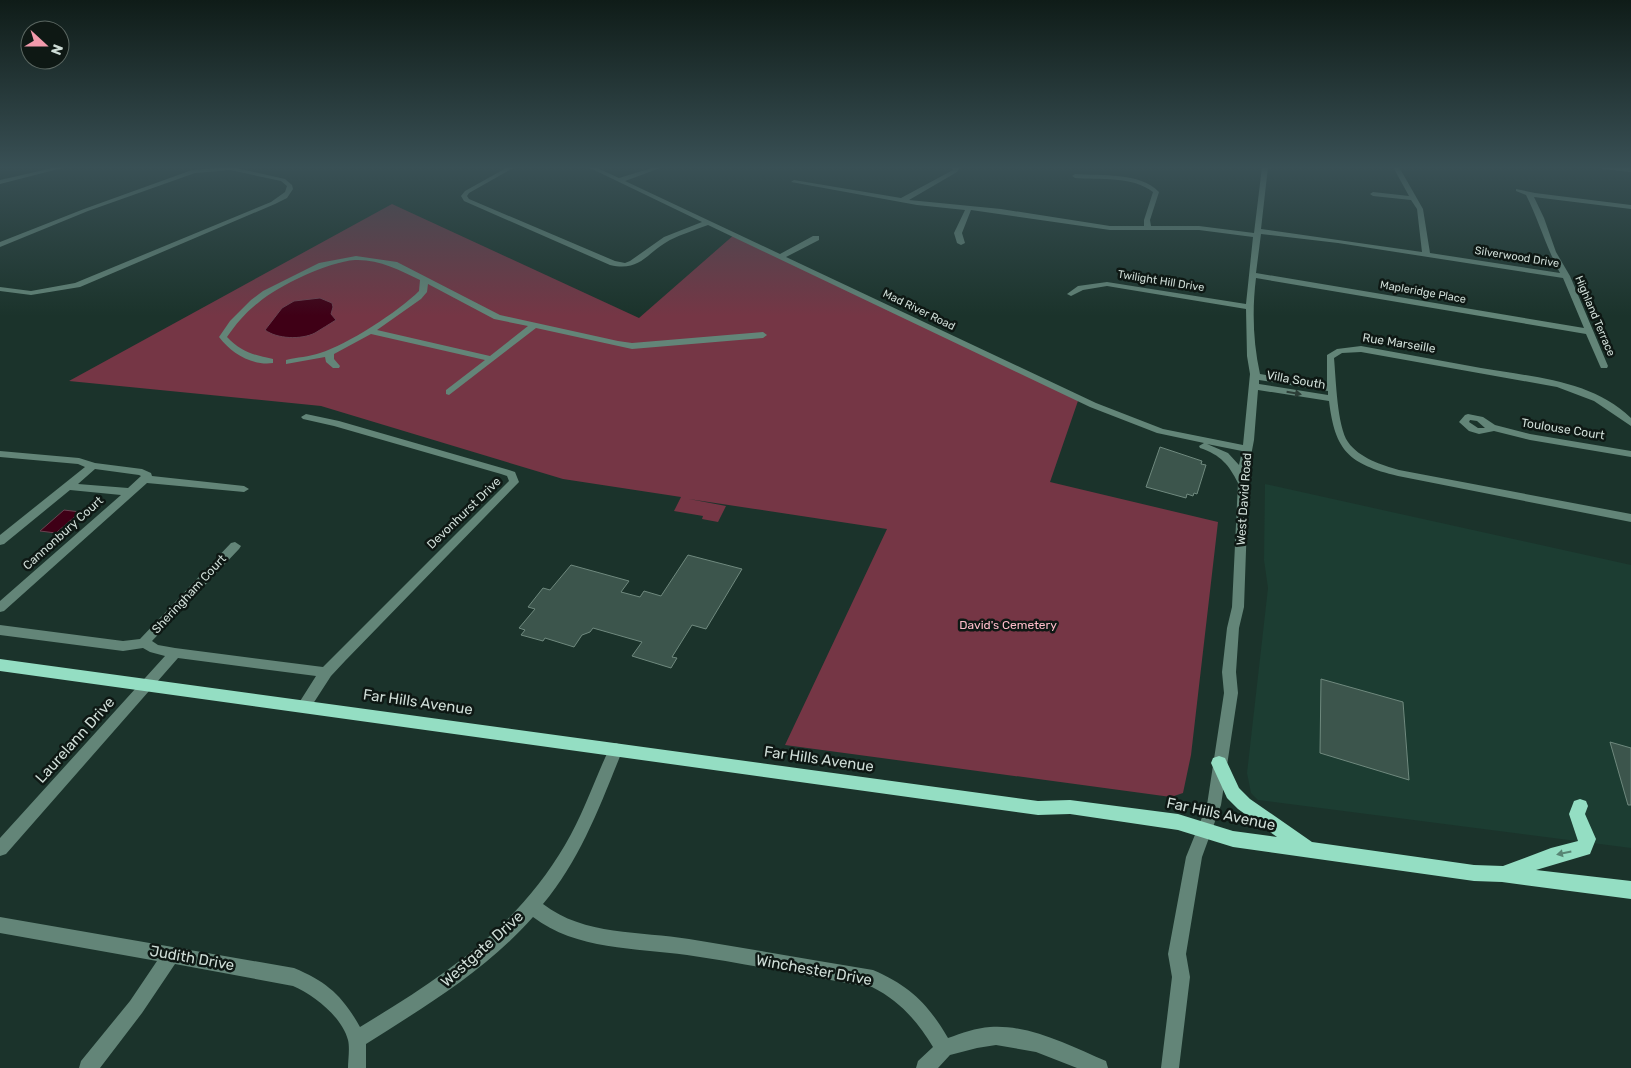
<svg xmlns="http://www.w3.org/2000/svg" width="1631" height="1068" viewBox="0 0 1631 1068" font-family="Rubik,sans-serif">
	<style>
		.built { fill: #1c3d32 }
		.green { fill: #753645 }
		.water { fill: #3f0016; stroke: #6a4250 }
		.building { fill: #3c554c; stroke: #6f897e }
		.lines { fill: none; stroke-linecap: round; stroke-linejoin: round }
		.minor { fill: #638578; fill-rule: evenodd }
		.major { fill: #94dec3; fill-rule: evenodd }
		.oneway { fill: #2c3e37 }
		.oneway2 { fill: #588574 }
		.labels { text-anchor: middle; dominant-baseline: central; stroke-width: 5; stroke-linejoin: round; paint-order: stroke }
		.far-street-label { font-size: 11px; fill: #cfddd7; stroke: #0e1814 }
		.street-label { font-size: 12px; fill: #cfddd7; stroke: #0e1814 }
		.park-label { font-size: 12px; fill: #ffbdca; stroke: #0e1814 }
		.near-street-label { font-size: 15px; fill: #cfddd7; stroke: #0e1814 }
	</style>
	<rect width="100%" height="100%" fill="#1b332b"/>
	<path class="built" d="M1265,484l366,81v283l-373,-48 -7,-7 -4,-20 21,-185 -4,-28z"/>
	<path class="green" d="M392,204l247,114 96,-84 344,164 -29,84 168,40 -27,233 -8,38 -12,4 -386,-52 102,-216 -198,-30 37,7 -8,16 -16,-3 1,-3 -29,-5 7,-14 -118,-18 -242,-73 -252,-25z"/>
	<path class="water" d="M320,298l12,5 1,4 -2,7 5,6c-7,4 -14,9 -21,13 -14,7 -38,6 -50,-3l17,-22 12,-7z
		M64,510l16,2 -24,21 -16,-2z"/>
	<path class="building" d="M1160,447l42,14 -1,3 5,1 -9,29 -3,-1 -1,3 -6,-2 -1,4 -40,-11z
		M688,555l54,14 -36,60 -14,-4 -20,32 5,1 -6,10 -39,-12 10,-14 -49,-14 -3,4 -8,3 -8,12 -29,-9 -2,3 -22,-6 4,-5 -6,-2 16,-19 -7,-2 15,-19 7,2 21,-25 58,16 -8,11 19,5 4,-6 17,5z
		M1321,679l82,23 6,78 -89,-27z
		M1610,742l21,6v57h-3z"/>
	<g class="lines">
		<path class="minor" d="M57,167h9l-66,17v-4z
			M232,167l53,12 7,6 1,4 -6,9 -12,6 -195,83 -49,8 -31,-4v-4l31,4 44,-8 196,-81 14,-10 2,-6 -6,-5 -51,-11 -35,3 -107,38 -88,36v-5l84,-33 108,-39z
			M508,167h7l-46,26 -2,3 2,3 146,62 10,2 5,-2 34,-24 38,-15 -114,-55h7l24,11 36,-11h8l-38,14 155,73 33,-18h6v4l-33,17 310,146 67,26 80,16 7,-71 -3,-18 -1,-47 -139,-23 -24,4 -12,6 -4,-2 11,-8 29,-4 139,22 7,-67 -54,-7h-89l-139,-20 -9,23 3,10 -4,2 -4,-2 -3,-10 11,-23 -48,-5 -126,-23 3,-2 107,18 52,-28 -1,-3h7l1,1 -3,4 -48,28 92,9 109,17h34v-6l9,-28c-20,-16 -54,-12 -78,-14l-3,-2 3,-2c26,2 65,-2 84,18l-9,28 1,6h48l55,7 8,-66h6l-7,62 161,23 -5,-43 -6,-9 -38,-4 -3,-2 3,-2 36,4 -16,-29h6l24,42 7,44 130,20c-14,-26 -21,-52 -34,-78l-10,-4v-2l19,4 96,12v4l-97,-12 10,21 12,34 14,24 38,90 -1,2h-6l-1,-2 -14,-32 -330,-56c-4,32 -3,64 4,96l67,11v-30l10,-6 24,-3c40,7 80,15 120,22 51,9 111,12 150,50v8l-37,-25 -37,-14 -196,-35 -19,1 -8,5c2,21 3,68 14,84 11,16 34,23 51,28l232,44v8l-233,-46c-49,-12 -63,-25 -69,-75l-71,-11 -4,50 -5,26 -5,141 -5,21 -3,44 2,21 -17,112 -19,52 -16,97 4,23 -11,91h-18l11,-91 -4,-23 18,-97 21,-52 17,-112 -2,-21 5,-44 5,-21 6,-124c-9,-18 -17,-28 -38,-35l-1,-2 5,-3 -47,-10 -67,-26 -382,-182c-13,5 -26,9 -38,15 -24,13 -29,32 -60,25l-146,-64 -3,-5 4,-5zM1261,234l77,9 225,35 21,50 -328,-55zM1259,380l69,11v4l-69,-11zM1207,444l35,7 -3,14 -11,-12z
			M1599,167l32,1v4l-29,-3z
			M356,256l41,6 103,53 118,26 14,2 131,-11 4,3 -4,3 -131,11 -96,-21 -87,67 -3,-1v-4l39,-30 -114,-26 -37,20v5l6,7 -1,2h-6l-7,-6 -1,-5 -39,7v-4c11,-3 23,-3 34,-7 27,-8 79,-42 99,-62l1,-11c-20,-10 -42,-21 -65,-20 -27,2 -76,25 -97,43 -12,9 -22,21 -31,34 14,15 27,18 46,22v4c-21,3 -42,-10 -54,-26l11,-16 21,-21 12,-9 56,-28zM428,284l66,35 34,7 -38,30 -113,-26 44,-31 6,-7z
			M306,414l33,7 170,49 6,2 4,10 -174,179 -14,15 -22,34 -5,2 -5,-2 -2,-4 19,-30 -138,-18 -172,196 -6,2v-18l165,-182 -15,-4 -7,-4 -20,3 -123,-16v-10l123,16 17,-2 91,-96 4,-1 6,4 -2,3 -87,92 6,4 17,3 148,19 186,-186 -2,-5 -6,-2 -167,-48 -31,-7 -2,-2z
			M1468,414l15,3 12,8 35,9 101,17v6l-101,-17 -36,-9 -15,3 -10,-3 -10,-9 6,-7zM1470,420l7,1 8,7h-7l-9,-6z
			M0,451l79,7 16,5 47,6 9,4 1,3 92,10 5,3 -5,3 -97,-9 -143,128 -4,1v-11l121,-106 -51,-5 -66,54 -4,1v-10l85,-68 -7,-3 -78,-7zM95,469l44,6 2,1 -13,12 -50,-4z
			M616,743l5,2 2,4c-22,54 -42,110 -80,155 41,32 98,27 146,35 62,10 123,21 184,31 37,16 55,34 75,68 14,-5 28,-10 42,-11 39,-3 80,19 116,34l2,7h-31l-41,-16 -40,-7 -19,3 -27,7 -12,13h-22l2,-7 15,-14c-16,-26 -33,-46 -61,-60 -62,-10 -123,-23 -185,-32 -51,-7 -111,-5 -154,-38 -49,55 -106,88 -167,127v24h-18c0,-8 2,-20 0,-28 -6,-23 -34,-45 -55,-54l-118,-22 -33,49 -42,55h-21l2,-7 49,-60 27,-40 -157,-28v-16l294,51c33,14 48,27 66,59 82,-50 156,-98 205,-182 19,-32 30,-67 46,-100z"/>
		<path class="major" d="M0,659l1038,142 32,-1 108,14 55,17 44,6 -39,-28 -11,-11 -16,-35 2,-5 6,-2 6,2 14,30 11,11 62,43 162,23 29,1 48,-18 27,-7 -9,-27 5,-13 6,-2 6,2 2,5 -3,8 11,25 -6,15 -54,16 95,11v18l-129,-17 -28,-1 -241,-34 -55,-17 -108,-16 -32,1 -1038,-144z"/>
	</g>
	<defs><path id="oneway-solid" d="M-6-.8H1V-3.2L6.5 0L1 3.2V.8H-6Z" transform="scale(1.25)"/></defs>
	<use class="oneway" href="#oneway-solid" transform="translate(1294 393) rotate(10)"/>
	<use class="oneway2" href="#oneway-solid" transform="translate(1564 853) rotate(168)"/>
	<linearGradient id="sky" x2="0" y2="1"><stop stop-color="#0f1c18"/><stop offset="0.53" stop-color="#395055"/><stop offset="1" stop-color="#395055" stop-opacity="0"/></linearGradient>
	<rect width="1631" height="316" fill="url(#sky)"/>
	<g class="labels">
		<g class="far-street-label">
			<text transform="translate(1517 257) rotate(9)">Silverwood Drive</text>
			<text transform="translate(1161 281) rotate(9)">Twilight Hill Drive</text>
			<text transform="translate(1423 292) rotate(10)">Mapleridge Place</text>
			<text transform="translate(919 310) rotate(26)">Mad River Road</text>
			<text transform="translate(1595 316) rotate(67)">Highland Terrace</text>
		</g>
		<g class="street-label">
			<text transform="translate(1399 343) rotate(9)">Rue Marseille</text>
			<text transform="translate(1296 380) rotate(10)">Villa South</text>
			<text transform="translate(1563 429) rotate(9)">Toulouse Court</text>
			<text transform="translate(1244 499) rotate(-86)">West David Road</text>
			<text transform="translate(464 513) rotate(-44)">Devonhurst Drive</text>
			<text transform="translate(63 533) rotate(-42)">Cannonbury Court</text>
			<text transform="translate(189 594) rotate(-47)">Sheringham Court</text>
		</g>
		<g class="park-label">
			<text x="1008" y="625">David's Cemetery</text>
		</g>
		<g class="near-street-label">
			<text transform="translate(418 702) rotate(8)">Far Hills Avenue</text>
			<text transform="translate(75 740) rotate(-48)">Laurelann Drive</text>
			<text transform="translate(819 759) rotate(8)">Far Hills Avenue</text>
			<text transform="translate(1221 814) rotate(12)">Far Hills Avenue</text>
			<text transform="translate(482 949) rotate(-42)">Westgate Drive</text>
			<text transform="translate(192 958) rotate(10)">Judith Drive</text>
			<text transform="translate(814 970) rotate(10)">Winchester Drive</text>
		</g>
	</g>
	<g transform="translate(45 45) rotate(111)"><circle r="24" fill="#0e1814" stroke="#5b6762"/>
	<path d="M0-4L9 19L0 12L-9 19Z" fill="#f29aac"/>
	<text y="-8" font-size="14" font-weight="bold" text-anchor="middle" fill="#cfddd7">N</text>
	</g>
</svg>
